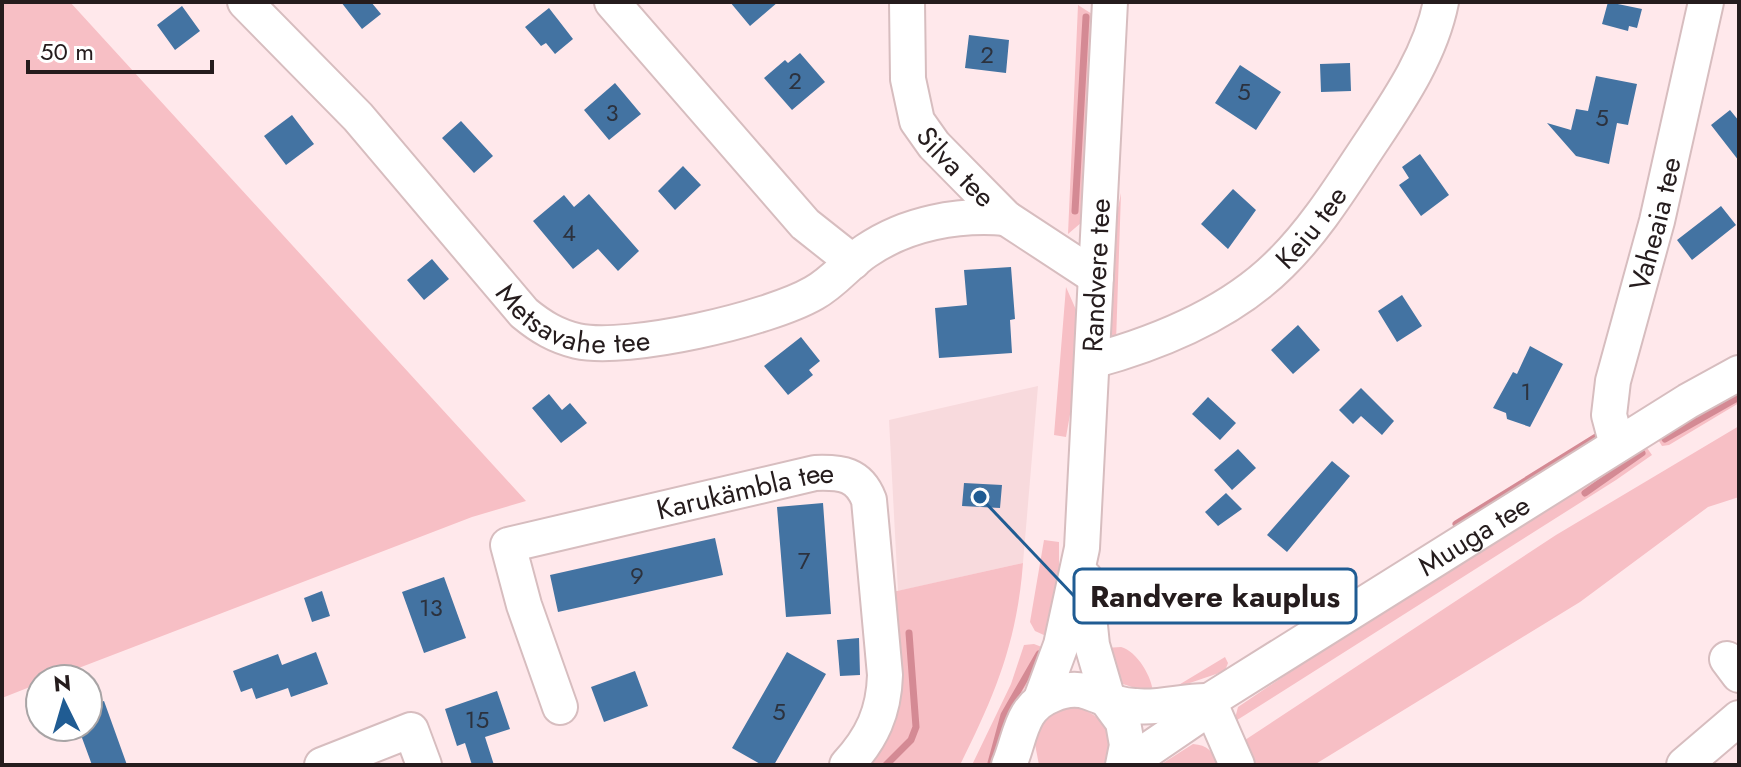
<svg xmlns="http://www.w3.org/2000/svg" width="1741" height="767" viewBox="0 0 1741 767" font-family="Jost,sans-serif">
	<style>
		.built { fill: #f8dadd }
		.green { fill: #f7bfc5 }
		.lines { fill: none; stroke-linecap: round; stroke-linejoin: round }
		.stream { stroke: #d48a94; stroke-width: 7 }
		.building { fill: #4373a2 }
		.minor-casing { stroke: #d7bdbf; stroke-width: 38 }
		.minor { stroke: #fff; stroke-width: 34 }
		.labels { text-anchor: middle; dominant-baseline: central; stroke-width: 6; stroke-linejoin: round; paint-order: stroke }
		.number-label { font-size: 24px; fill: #2c323e }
		.street-label { font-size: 28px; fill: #251c1d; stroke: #fff }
		.leader { fill: none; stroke: #205c93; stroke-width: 3 }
		.callout-dot { fill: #205c93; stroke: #fff; stroke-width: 3 }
		.callout { fill: #fff; stroke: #205c93; stroke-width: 3 }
		.callout-label { font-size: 30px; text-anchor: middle; font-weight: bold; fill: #251c1d }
	</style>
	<rect width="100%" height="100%" fill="#ffe8eb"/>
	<path class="built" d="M1038,386l-15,177 -125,28 -9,-171z"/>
	<path class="green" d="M2,2h68l456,499 -54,16 -422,162h-10v4l-38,15z
		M1078,5l14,9 -10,208 -14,12z
		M1121,193l-5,149 -6,-9 2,-95z
		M1066,287l11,25 -3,80 -8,45 -12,-2z
		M1739,387v16l-70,42 -7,1 -5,-8z
		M1739,426v71l-31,10 -128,95 -266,163h-62l-7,-25 311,-205z
		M1645,445l7,10 -36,25 -382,242 4,-15 206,-139z
		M1044,540l15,2v35l-13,59 -11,-5 -5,-9z
		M1023,563c-6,79 -28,132 -63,202h-100l28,-172z
		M1034,644l13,5 -41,71 -7,45h-27l39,-81 13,-39z
		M1121,647c16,4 32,31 32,47l-33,-11 -15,-35z
		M1225,657l3,6 -3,8 -53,18z
		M1066,707c33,0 53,27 38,58h-65l-5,-26 13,-24z
		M1193,744c15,1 20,8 26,21h-59z"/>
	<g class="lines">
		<path class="stream" d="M1075,211l11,-194
			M1665,439l74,-42
			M1585,493l57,-40
			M1456,524l140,-87
			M991,763l13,-48 35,-61
			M886,765l25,-25 5,-13 -7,-94"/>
	</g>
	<path class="building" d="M341,2h30l10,12 -19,15z
		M730,2h48l-28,24z
		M1608,2l34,7 -5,19 -8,-2 -1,5 -26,-7z
		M182,6l18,25 -25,19 -18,-25z
		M549,8l24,31 -18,15 -9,-11 -5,3 -16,-19z
		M969,35l40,5 -3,33 -41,-5z
		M800,53l25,29 -33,28 -28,-32 21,-18 3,3z
		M1350,63l1,28 -30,1 -1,-28z
		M1240,65l41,27 -25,38 -41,-27z
		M1596,76l41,8 -9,41 -11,-2 -8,41 -33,-8 -29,-33 24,7 5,-21 12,2z
		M615,83l26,31 -32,26 -25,-30z
		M1730,110l9,11v40l-28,-36z
		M292,115l22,29 -28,21 -22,-29z
		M461,121l32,35 -19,17 -32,-35z
		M1420,154l29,41 -28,21 -22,-31 10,-7 -7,-11z
		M683,166l18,19 -26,25 -17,-19z
		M1233,189l23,21 -28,39 -27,-25z
		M589,194l50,57 -21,20 -20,-22 -25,20 -40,-48 31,-26 10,12z
		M1721,206l15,19 -44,35 -15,-20z
		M432,259l17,20 -25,21 -17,-20z
		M1011,267l4,52 -5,1 2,33 -73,5 -4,-50 32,-3 -3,-35z
		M1402,295l20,31 -25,16 -19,-31z
		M1298,325l22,25 -27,24 -22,-24z
		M801,337l19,24 -11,9 4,5 -25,20 -24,-29z
		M1530,346l33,18 -33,63 -23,-8 -1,-6 -13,-5 20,-36 4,2z
		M1361,388l33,33 -12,14 -21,-19 -8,8 -14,-14z
		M549,394l13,16 8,-7 17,20 -26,20 -29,-35z
		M1208,397l28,26 -16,17 -28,-26z
		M1238,449l18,19 -24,22 -18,-20z
		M1332,461l18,15 -63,76 -20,-17z
		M964,483l38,2 -2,23 -38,-2z
		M1226,493l16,16 -24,17 -13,-14z
		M823,503l8,111 -45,3 -9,-110z
		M715,538l8,37 -165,37 -8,-37z
		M444,577l22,61 -42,15 -22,-61z
		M322,591l8,25 -18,6 -8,-24z
		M859,638l1,37 -20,1 -3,-36z
		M316,652l12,32 -37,13 -3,-9 -32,11 -4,-11 -11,4 -8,-21 45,-17 4,11z
		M787,652l39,22 -52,91h-12l-30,-17z
		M635,671l13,35 -44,16 -13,-35z
		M497,691l13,38 -25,8 9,28h-22l-7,-22 -8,3 -12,-37z
		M104,701l23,64h-35l-14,-38h10v-21z"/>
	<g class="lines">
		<defs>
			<g id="minor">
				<path id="s1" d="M245,2l113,115 166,196c17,14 32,23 53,28 51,11 192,-22 237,-48 20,-11 34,-30 52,-42 41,-28 92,-37 140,-33"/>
				<path d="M612,2l193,222 48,38"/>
				<path id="s2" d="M907,2l1,77 9,42 17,24 72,73 90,59"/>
				<path id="s3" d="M1092,361c66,-18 139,-48 188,-97 37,-36 65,-83 94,-126 28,-42 57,-86 67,-136"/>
				<path id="s4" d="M1617,445l-8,-30 4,-34 44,-160 49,-219"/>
				<path d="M1085,578l7,67 17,58 14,19 4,23 -4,20"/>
				<path d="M1727,659l12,16"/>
				<path id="s5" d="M1041,699l20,-54 21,-97 28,-546"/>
				<path d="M1209,701l28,64"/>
				<path id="s6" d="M560,707l-36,-102 -16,-60 307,-72c27,-1 44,1 54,27l16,175c-1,37 -13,63 -38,90"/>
				<path d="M322,765l89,-35 13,35"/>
				<path d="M1009,765c12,-28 11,-58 43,-70 11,-5 24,-7 36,-3 18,6 26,13 47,14 25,3 49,-6 74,-5"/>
				<path id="s7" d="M1126,765l69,-47 14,-17 479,-300 51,-28"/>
				<path d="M1684,765l55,-47"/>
			</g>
		</defs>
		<use href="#minor" class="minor-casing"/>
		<use href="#minor" class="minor"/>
	</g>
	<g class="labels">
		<g class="number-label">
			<text x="987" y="54">2</text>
			<text x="795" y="80">2</text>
			<text x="1244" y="91">5</text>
			<text x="612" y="112">3</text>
			<text x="1602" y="117">5</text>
			<text x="569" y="232">4</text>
			<text x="1526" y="391">1</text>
			<text x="804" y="560">7</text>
			<text x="637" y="575">9</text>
			<text x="431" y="607">13</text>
			<text x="779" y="711">5</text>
			<text x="477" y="719">15</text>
		</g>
		<g class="street-label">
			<text stroke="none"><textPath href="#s2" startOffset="180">Silva tee</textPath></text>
			<text stroke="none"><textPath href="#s4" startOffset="228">Vaheaia tee</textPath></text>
			<text stroke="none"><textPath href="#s3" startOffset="262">Keiu tee</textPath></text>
			<text stroke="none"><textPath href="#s5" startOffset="430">Randvere tee</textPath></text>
			<text stroke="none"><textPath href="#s1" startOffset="468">Metsavahe tee</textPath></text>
			<text stroke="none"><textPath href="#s6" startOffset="414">Karukämbla tee</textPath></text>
			<text stroke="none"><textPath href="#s7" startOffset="418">Muuga tee</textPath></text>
		</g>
	</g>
	<path class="leader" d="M980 497L1074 596"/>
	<circle class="callout-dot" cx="980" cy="497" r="8"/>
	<rect class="callout" x="1074" y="569" width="282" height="54" rx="8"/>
	<g class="callout-label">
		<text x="1215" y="607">Randvere kauplus</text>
	</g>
	<rect width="1741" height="767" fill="none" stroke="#251c1d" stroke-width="8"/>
	<g transform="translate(64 703) rotate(355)"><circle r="38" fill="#ffffff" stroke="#a8a4a5" stroke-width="2"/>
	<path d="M0-6L14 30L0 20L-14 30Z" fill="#205c93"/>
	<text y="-12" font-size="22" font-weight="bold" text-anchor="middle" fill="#251c1d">N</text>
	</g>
	<path d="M28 60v12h184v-12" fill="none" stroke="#251c1d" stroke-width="4"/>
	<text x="40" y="60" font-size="24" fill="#251c1d" stroke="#ffffff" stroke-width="6" paint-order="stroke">50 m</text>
</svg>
